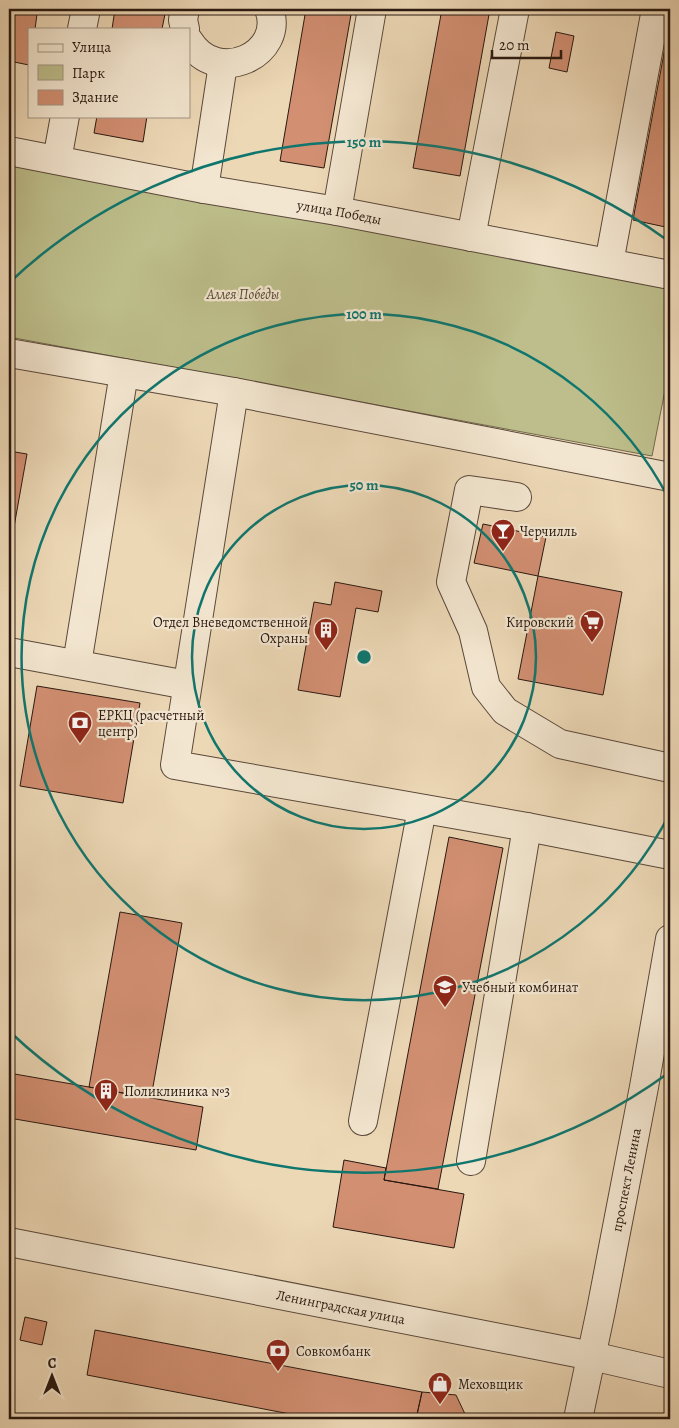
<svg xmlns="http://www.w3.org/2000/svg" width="679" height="1428" viewBox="0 0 679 1428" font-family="Alegreya,serif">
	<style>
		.green { fill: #bdbe8b; stroke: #736b4e }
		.building { fill: #d28f72; stroke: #291810 }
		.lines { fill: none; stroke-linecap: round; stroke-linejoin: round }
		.minor-casing { stroke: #5a483a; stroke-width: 30 }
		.minor { stroke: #f3e6d0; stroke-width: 28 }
		.ring { fill: none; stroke: #0f766e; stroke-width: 2.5 }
		.labels { text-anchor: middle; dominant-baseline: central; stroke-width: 4.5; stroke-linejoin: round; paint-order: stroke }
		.street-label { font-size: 14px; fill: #291810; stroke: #f3e6d0 }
		.park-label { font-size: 14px; font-style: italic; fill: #554a35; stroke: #f3e6d0 }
		.poi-label { font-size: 14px; fill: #291810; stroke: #f3e6d0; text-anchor: start }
		.centre { fill: #0f766e; stroke: #f3e6d0; stroke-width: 2.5 }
		.ring-label { font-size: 15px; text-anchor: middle; font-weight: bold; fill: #0f766e; stroke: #f3e6d0; stroke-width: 4.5; stroke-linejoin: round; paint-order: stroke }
	</style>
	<rect width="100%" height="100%" fill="#edd8b6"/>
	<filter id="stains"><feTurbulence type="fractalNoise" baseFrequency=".004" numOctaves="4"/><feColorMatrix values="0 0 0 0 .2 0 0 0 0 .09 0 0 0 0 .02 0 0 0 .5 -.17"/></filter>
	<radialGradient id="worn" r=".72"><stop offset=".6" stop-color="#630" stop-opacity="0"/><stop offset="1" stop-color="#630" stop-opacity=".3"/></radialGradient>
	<path class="green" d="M9,164l661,122v79l-18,91 -643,-119z"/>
	<path class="building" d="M9,9l28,5 -2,15h-6v36l-20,-4z
		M115,9h51l-4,20h-50z
		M306,9h46l-28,159 -44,-7z
		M442,9h48l-30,167 -47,-8z
		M670,21v207l-37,-8z
		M556,32l18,4 -7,36 -18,-4z
		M97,116h50l-4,26 -49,-9z
		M9,451l18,3 -18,101z
		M483,524l63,13 -8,39 -64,-13z
		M538,576l84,16 -19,103 -85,-16z
		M335,582l47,9 -4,21 -22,-4 -16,89 -42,-7 16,-88 17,3z
		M37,686l103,17 -17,100 -103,-17z
		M449,837l54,11 -65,341 -54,-9z
		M120,912l62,11 -31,175 -62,-11z
		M9,1073l194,34 -7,43 -187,-32z
		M344,1160l42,8 -2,12 80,14 -10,54 -121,-21z
		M25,1317l22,5 -5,23 -22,-5z
		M95,1330l327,62 -6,27h-100l-229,-44z
		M422,1392l34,3 9,19 -1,5h-48z"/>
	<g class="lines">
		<defs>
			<g id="minor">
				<path d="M82,29l4,-20"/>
				<path d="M185,29l-2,-9 2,-11"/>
				<path d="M189,41c28,46 97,13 80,-32"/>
				<path id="s1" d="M9,151l195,38 133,22 333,64"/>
				<path d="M57,160l8,-44"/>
				<path d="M204,189l19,-125"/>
				<path d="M337,211l35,-202"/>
				<path d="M471,237l44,-228"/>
				<path d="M609,263l47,-254"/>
				<path d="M9,353l225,39 436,85"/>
				<path d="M234,392l-59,373 352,62 143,28"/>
				<path d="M517,497l-48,-7 -18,92 22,49 13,56 19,24 55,33 110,24"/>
				<path d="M9,652l178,33"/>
				<path d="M77,664l47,-291"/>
				<path d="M363,1121l59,-312"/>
				<path d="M471,1161l56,-334"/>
				<path id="s2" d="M9,1242l583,114 78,18"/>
				<path id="s3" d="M578,1419l23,-109 43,-223 26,-148"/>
			</g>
		</defs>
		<use href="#minor" class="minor-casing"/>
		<use href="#minor" class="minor"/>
	</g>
	<g class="ring">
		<circle cx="364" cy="657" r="172"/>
		<path d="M670 813A343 343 0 1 1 670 501"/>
		<path d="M667 1074A515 515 0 0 1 9 1031M9 283A515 515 0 0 1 667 240"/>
	</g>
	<defs>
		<symbol id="bar-pin" viewBox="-11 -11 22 30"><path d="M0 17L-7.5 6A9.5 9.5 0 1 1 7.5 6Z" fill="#8f2418" stroke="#f3e6d0"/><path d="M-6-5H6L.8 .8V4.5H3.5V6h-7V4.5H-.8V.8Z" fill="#fff"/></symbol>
		<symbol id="supermarket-pin" viewBox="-11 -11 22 30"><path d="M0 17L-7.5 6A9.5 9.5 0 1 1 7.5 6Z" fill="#8f2418" stroke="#f3e6d0"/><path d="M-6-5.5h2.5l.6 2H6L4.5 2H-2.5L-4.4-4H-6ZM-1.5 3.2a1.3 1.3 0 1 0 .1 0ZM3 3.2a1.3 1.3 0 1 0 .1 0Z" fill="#fff"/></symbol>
		<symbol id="building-pin" viewBox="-11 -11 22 30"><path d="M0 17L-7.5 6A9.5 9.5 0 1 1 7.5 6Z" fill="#8f2418" stroke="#f3e6d0"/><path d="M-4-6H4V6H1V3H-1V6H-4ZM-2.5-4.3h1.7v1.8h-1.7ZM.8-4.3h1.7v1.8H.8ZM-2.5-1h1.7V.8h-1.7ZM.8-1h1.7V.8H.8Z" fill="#fff"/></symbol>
		<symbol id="bank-pin" viewBox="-11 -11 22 30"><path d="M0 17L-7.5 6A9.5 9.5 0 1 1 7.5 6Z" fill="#8f2418" stroke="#f3e6d0"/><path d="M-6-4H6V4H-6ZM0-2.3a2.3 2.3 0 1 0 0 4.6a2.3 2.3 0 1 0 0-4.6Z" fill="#fff"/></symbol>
		<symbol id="university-pin" viewBox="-11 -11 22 30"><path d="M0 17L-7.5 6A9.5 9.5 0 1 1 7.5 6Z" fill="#8f2418" stroke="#f3e6d0"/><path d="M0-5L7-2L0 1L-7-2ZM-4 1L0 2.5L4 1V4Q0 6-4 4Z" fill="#fff"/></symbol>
		<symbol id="shop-pin" viewBox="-11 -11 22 30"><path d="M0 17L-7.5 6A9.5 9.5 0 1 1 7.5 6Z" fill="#8f2418" stroke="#f3e6d0"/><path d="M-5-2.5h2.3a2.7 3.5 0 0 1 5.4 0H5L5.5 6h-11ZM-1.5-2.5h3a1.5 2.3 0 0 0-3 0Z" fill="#fff"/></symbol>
	</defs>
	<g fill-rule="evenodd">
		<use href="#bar-pin" x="489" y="517" width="28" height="38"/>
		<use href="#supermarket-pin" x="578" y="608" width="28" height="38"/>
		<use href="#building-pin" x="312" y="616" width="28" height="38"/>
		<use href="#bank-pin" x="66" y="709" width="28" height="38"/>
		<use href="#university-pin" x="431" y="973" width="28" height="38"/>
		<use href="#building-pin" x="92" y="1077" width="28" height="38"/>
		<use href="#bank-pin" x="264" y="1337" width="28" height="38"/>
		<use href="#shop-pin" x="426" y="1370" width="28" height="38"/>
	</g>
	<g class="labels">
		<g class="street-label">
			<text stroke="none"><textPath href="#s1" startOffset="336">улица Победы</textPath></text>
			<text stroke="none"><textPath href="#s3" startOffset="244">проспект Ленина</textPath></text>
			<text stroke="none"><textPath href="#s2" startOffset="338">Ленинградская улица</textPath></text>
		</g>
		<g class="park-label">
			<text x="243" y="294">Аллея Победы</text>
		</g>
		<g class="poi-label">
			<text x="520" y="531">Черчилль</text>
			<text x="308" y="622" text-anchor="end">Отдел Вневедомственной<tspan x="308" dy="16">Охраны</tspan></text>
			<text x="574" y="622" text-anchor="end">Кировский</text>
			<text x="98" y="715">ЕРКЦ (расчетный<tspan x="98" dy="16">центр)</tspan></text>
			<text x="462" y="987">Учебный комбинат</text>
			<text x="124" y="1091">Поликлиника №3</text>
			<text x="296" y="1351">Совкомбанк</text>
			<text x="458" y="1384">Меховщик</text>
		</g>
	</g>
	<circle cx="364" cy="657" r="8" class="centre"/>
	<g class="ring-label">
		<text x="364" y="147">150 m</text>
		<text x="364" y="319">100 m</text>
		<text x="364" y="490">50 m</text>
	</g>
	<rect width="679" height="1428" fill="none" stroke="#edd8b6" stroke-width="30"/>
	<rect x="10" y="10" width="659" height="1408" fill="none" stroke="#291810" stroke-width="2.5"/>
	<rect x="15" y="15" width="649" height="1398" fill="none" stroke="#291810"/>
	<rect x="28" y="28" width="162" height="90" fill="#f3e6d0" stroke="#a29483"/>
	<rect x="38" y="44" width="25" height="8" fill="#f3e6d0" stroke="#a29483"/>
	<text x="72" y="52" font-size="15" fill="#291810">Улица</text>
	<rect x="38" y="65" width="25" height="15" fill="#bdbe8b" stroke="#a29483"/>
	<text x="72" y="78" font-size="15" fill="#291810">Парк</text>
	<rect x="38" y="90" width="25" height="15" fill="#d28f72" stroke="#a29483"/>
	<text x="72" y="102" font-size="15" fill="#291810">Здание</text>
	<g transform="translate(52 1376)" stroke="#f3e6d0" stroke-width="4" paint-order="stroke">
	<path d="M0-4L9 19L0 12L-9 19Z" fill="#291810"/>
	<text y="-8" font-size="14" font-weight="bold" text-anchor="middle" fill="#291810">С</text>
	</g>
	<path d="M492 50v8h69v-8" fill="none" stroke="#291810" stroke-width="2.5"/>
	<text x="499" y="50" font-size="15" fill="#291810" stroke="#f3e6d0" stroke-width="4" paint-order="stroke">20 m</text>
	<rect width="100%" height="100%" filter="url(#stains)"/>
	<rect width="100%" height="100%" fill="url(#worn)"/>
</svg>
